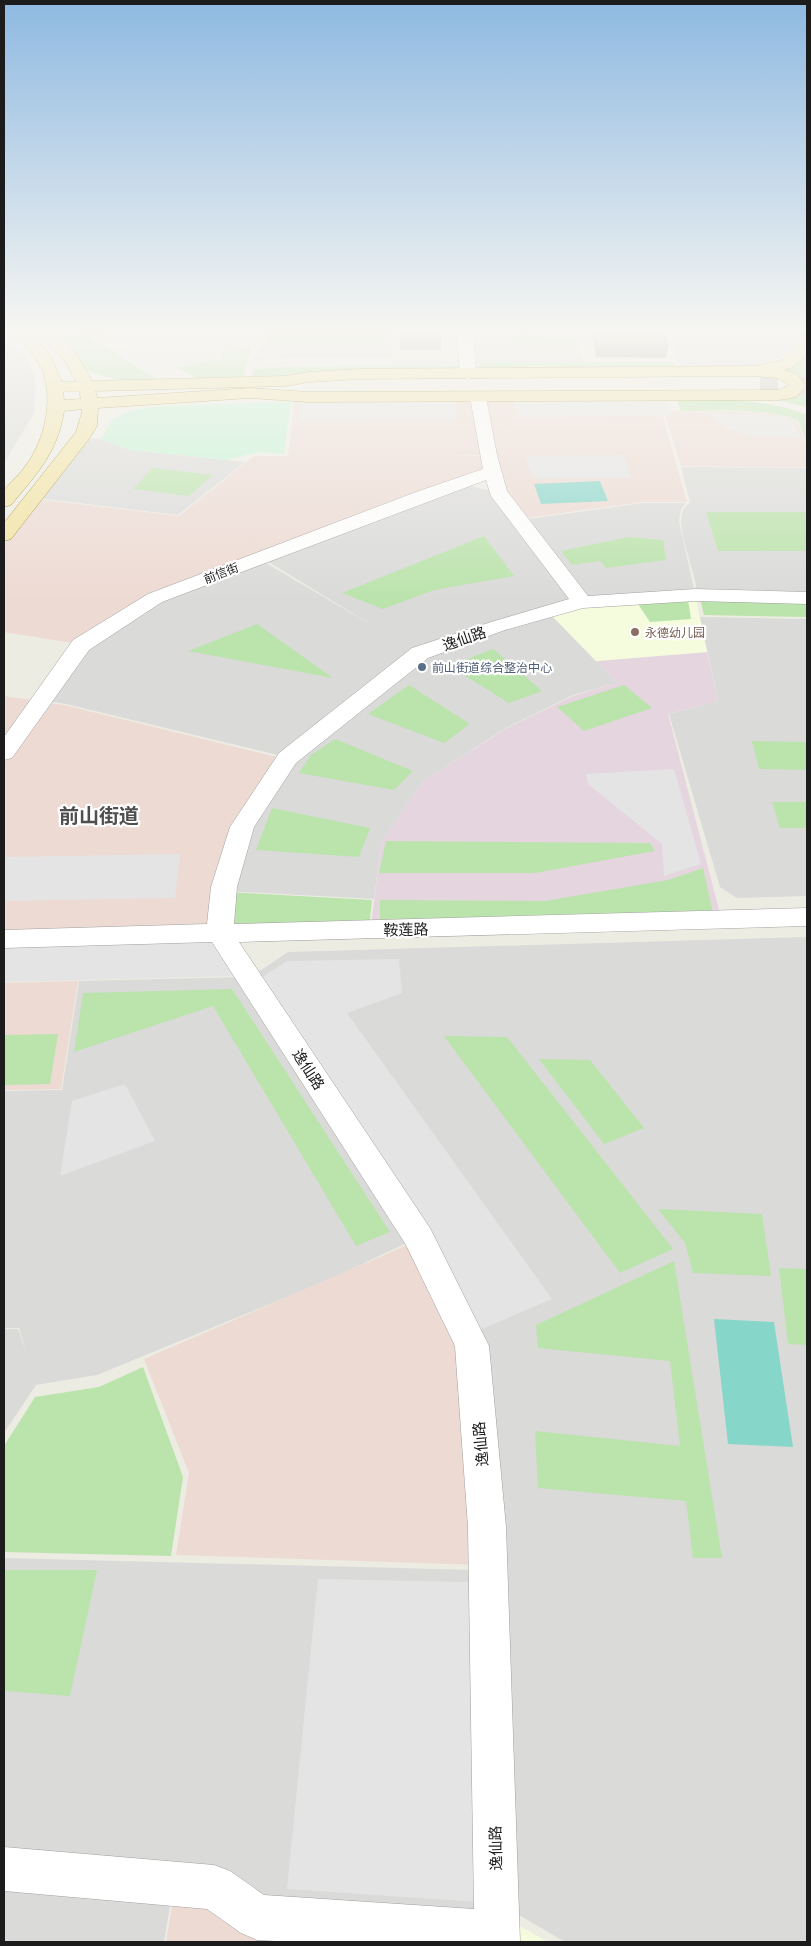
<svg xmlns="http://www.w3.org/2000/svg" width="811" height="1946" viewBox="0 0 811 1946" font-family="'Open Sans','Noto Sans SC',sans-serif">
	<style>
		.residential { fill: #dadad9 }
		.commercial { fill: #eddad3 }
		.industrial { fill: #e5d5df }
		.education { fill: #f5fcdd }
		.grass { fill: #bbe3ac }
		.park { fill: #c3f4d2 }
		.pitch { fill: #87d6ca }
		.parking { fill: #e4e4e4 }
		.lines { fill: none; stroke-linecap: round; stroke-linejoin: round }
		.major-tunnel { stroke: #c3c2bb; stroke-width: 18; stroke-dasharray: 18 9; stroke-linecap: butt }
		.minor-casing { stroke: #a0a0a0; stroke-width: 1 }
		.major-casing { stroke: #887c0d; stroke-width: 1 }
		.highway-casing { stroke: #c83343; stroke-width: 1 }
		.minor { fill: #fff; fill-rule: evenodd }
		.major { fill: #f3e3a1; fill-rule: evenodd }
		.highway { fill: #de9490; fill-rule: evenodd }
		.wall { fill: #99968f }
		.building { fill: #b2aea6; stroke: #7d7a74 }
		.education-dot { fill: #8d6e63; stroke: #fff; stroke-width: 2 }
		.service-dot { fill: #5c6f8a; stroke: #fff; stroke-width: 2 }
		.labels { text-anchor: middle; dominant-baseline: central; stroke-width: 4.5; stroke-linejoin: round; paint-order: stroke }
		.far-street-label { font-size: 12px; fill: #1c1c1c; stroke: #fff }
		.far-education-label { font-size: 12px; fill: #785e54; stroke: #fff; text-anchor: start }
		.far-service-label { font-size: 12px; fill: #4e5e75; stroke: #fff; text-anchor: start }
		.street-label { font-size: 15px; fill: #1c1c1c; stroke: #fff }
		.district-label { font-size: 20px; font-weight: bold; fill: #4f4f4f; stroke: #fff }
	</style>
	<rect width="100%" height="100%" fill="#edece3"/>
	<path class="residential" d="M262,329h131v29h-107l-34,4 14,-23z
		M471,329h104l9,41h-107z
		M670,329h125l7,13 -19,14 -30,12 -73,1z
		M4,337l21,19 10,20v36l-31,51z
		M81,438l20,1 29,11 115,12 -67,53 -140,-17z
		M681,467l126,1v130l-112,-3 -146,17 68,71 -44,12 -67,33 -83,53 -42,62 -7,56 -149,-8 61,-134 -220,-53 -25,-4 41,-55 74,-46 103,-40 116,68 -113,-69 200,-74 34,8 25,28 122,-17h43l-5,6 -2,12 16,73 1,-10 -13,-47 -2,-16 2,-11 7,-8z
		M700,617l107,2v277l-70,2 -17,-11 -51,-173 49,-13z
		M807,937v1005h-242l-63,-37 -21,-558 -227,-372 34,-23z
		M246,977l167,263 -87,41 -229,94 -61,10 -32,48v-104h14l9,26 -8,-27h-15v-237l58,-1 17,-109z
		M4,1558l472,12 9,346 -227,-17 -34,-28 -220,-21z
		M4,1875l169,13 -9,54h-160z"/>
	<path class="commercial" d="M657,396l30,106h-45l-123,17 -19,-27 -21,-95z
		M295,397h182l10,58 -47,1h47l5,16 -339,126 -73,46 -76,-12v-95l33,-38 142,17 75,-60h34z
		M664,411l101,1 32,8 10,27v20l-126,-1z
		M4,696l35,5 -35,50z
		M42,702l22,3 221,54 -46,68 -21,105 -214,6v-182z
		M78,981l-17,108 -57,1v-107z
		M414,1242l55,106 12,217 -305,-10 13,-82 -45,-114z
		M175,1889l311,52v1h-320z"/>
	<path class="industrial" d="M707,652l11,49 -50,13 54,207 -351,6 10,-84 42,-62 84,-53 66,-32 44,-13 -21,-22z"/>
	<path class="education" d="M695,595l12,57 -111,9 -48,-49z
		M505,1918l43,24h-43z"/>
	<path class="grass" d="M97,329h26l-33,9 75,46c-24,0 -73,-4 -90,-23 -6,-6 -10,-15 -15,-23z
		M268,333h118v10h-119z
		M515,335l57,3 1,8h-56z
		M251,347l-8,33 -38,2 -30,-15 49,-8 -4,-6z
		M807,349v58l-30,-7 22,-8 -19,-19z
		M482,362h192l2,7h-194z
		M461,365v7l-210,9 3,-12 52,-3z
		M677,399c45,0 88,0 130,16v29l-9,-24c-37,-13 -78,-9 -117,-9z
		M152,468l61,7 -24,21 -56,-7z
		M706,512h101v39h-89z
		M484,536l30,40 -80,14 -51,19 -41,-16z
		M629,537l34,3 3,20 -60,8 -6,-7 -28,4 -11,-14z
		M700,599l107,3v15l-103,-2z
		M688,600l3,19 -41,3 -12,-18z
		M257,624l76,54 -145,-27z
		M493,649l49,42 -33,12 -60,-37z
		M409,685l61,39 -26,19 -76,-29z
		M624,685l28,23 -68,23 -27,-24z
		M335,739l78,32 -19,19 -95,-17 12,-18z
		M752,741l55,1v28l-48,-1z
		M772,802h35v26h-27z
		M272,808l98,20 -11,29 -103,-7z
		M386,841l264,2 5,8 -120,22h-156z
		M703,868l11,49 -334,9v-26l165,1 123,-21z
		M225,892l147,8 -3,27 -146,4z
		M232,989l158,243 -34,14 -143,-240 -139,46 9,-59z
		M58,1034l-8,50 -46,1v-50z
		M444,1036l63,1 166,212 -53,24z
		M539,1059l51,1 54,68 -40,16z
		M658,1209l104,5 9,62 -78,-3 -8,-30z
		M674,1261l48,297h-29l-7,-57 -148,-13 -3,-57 145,15 -10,-85 -132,-13 -2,-23z
		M779,1268l28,1v76l-19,-1z
		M143,1367l40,110 -12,79 -167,-4v-106l31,-49 64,-10z
		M4,1570h93l-27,126 -66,-5z"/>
	<path class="park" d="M291,402l-7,52 -26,-2 -32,8 -96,-10 -29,-11 10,-18 20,-11 32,-4z"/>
	<path class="pitch" d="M600,481l8,20 -67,3 -7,-20z
		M714,1319l60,3 19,125 -65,-3z"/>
	<path class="parking" d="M189,329h31l14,7 26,-1 -2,10 -41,8 5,5 -75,14 -35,-22z
		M304,360h149l2,4h-150l-44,4 -1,-3 20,-4z
		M455,399l2,21 -158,1 2,-21z
		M514,399h152l5,17 -155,1z
		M707,413l74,3 11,5 9,17 -55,-3 -18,-6z
		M624,455l7,23 -93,1 -8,-6 -4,-17z
		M674,769l27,95 -37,12 -2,-32 -74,-60 -2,-10z
		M180,854l-5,44 -171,3v-44z
		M213,942l22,34 -231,6v-35z
		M399,959l3,34 -55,20 205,286 -75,32 -216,-353 26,-17z
		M125,1084l30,57 -95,35 12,-75z
		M318,1579l153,3 7,320 -191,-13z"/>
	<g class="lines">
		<path class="major-tunnel" d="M760,386h47"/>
		<defs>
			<path id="minor" d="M457,329h16l3,45 -2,3 -6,2 -8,-5z
				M478,392l6,1 2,4 11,58 10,36 81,105 107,-7 112,3v12l-112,-3 -112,7 -78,22 -77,28 -132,105 -42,64 -17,60 -3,37 573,-16v18l-568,16 191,286 59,118 17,181 14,415h-225l-38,-2 -16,-7 -34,-24 -203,-18v-44l210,18 16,6 34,24 210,14 -6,-382 -13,-181 -49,-101 -194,-303 -208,6v-18l203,-6 4,-37 19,-60 49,-74 133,-105 79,-26 78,-23 -78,-103 -5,-16 -324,122 -73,48 -77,108 -8,2v-23l69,-97 75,-46 268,-102 67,-23 -13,-72 2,-4z"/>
			<path id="major" d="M13,329h16l21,26 12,27h14l-11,-21 -33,-32c5,0 12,-1 17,0 16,4 36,38 43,52l194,-5 23,-4 52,-3 395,-3 26,-6 19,-17 6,-2v13l-14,13 -9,3 13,4 9,12 -10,11 -17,3 -471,2 -58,-4 -152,10 -1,18 -8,13 -78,100 -7,2v-18l72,-91 6,-20v-3l-18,2c-6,41 -28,64 -53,94l-7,2v-17c7,-8 16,-16 23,-26 18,-26 27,-64 15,-94 -7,-16 -19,-27 -29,-41zM754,376l24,2 11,7 -10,5 -471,2 -58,-4 -152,10 -3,-7 191,-5 23,-4 52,-3zM79,391l2,8 -17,1 -1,-8z"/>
			<path id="highway" d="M797,329h10v9l-5,-2z"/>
		</defs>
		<use href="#minor" class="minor-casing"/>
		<use href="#major" class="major-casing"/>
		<use href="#highway" class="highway-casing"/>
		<use href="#minor" class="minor"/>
		<use href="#major" class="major"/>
		<use href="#highway" class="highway"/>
	</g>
	<path class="wall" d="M400,329l41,10v11h-41z
		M592,329h71l5,17 -2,12 -70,-1 -4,-23z"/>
	<path class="building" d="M400,329h40l1,10h-41z
		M594,329h69l5,17h-71z"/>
	<linearGradient id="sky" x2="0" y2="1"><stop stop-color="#8eb9e1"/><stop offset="0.55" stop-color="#f7f6f2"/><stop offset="1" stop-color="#f7f6f2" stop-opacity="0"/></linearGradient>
	<rect width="811" height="601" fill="url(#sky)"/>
	<circle class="education-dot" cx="635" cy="632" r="5"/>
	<circle class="service-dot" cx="422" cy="667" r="5"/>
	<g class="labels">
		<g class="far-street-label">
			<text transform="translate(221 573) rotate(-21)">前信街</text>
		</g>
		<g class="far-education-label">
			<text x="645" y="632">永德幼儿园</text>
		</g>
		<g class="far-service-label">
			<text x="432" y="667">前山街道综合整治中心</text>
		</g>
		<g class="street-label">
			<text transform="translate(464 638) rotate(-19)">逸仙路</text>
			<text transform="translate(406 929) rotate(-1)">鞍莲路</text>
			<text transform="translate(309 1069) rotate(57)">逸仙路</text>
			<text transform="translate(480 1444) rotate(-95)">逸仙路</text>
			<text transform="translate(495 1848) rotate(-91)">逸仙路</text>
		</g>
		<g class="district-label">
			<text x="99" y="815">前山街道</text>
		</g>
	</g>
	<rect width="811" height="1946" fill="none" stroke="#1c1c1c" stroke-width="10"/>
</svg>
